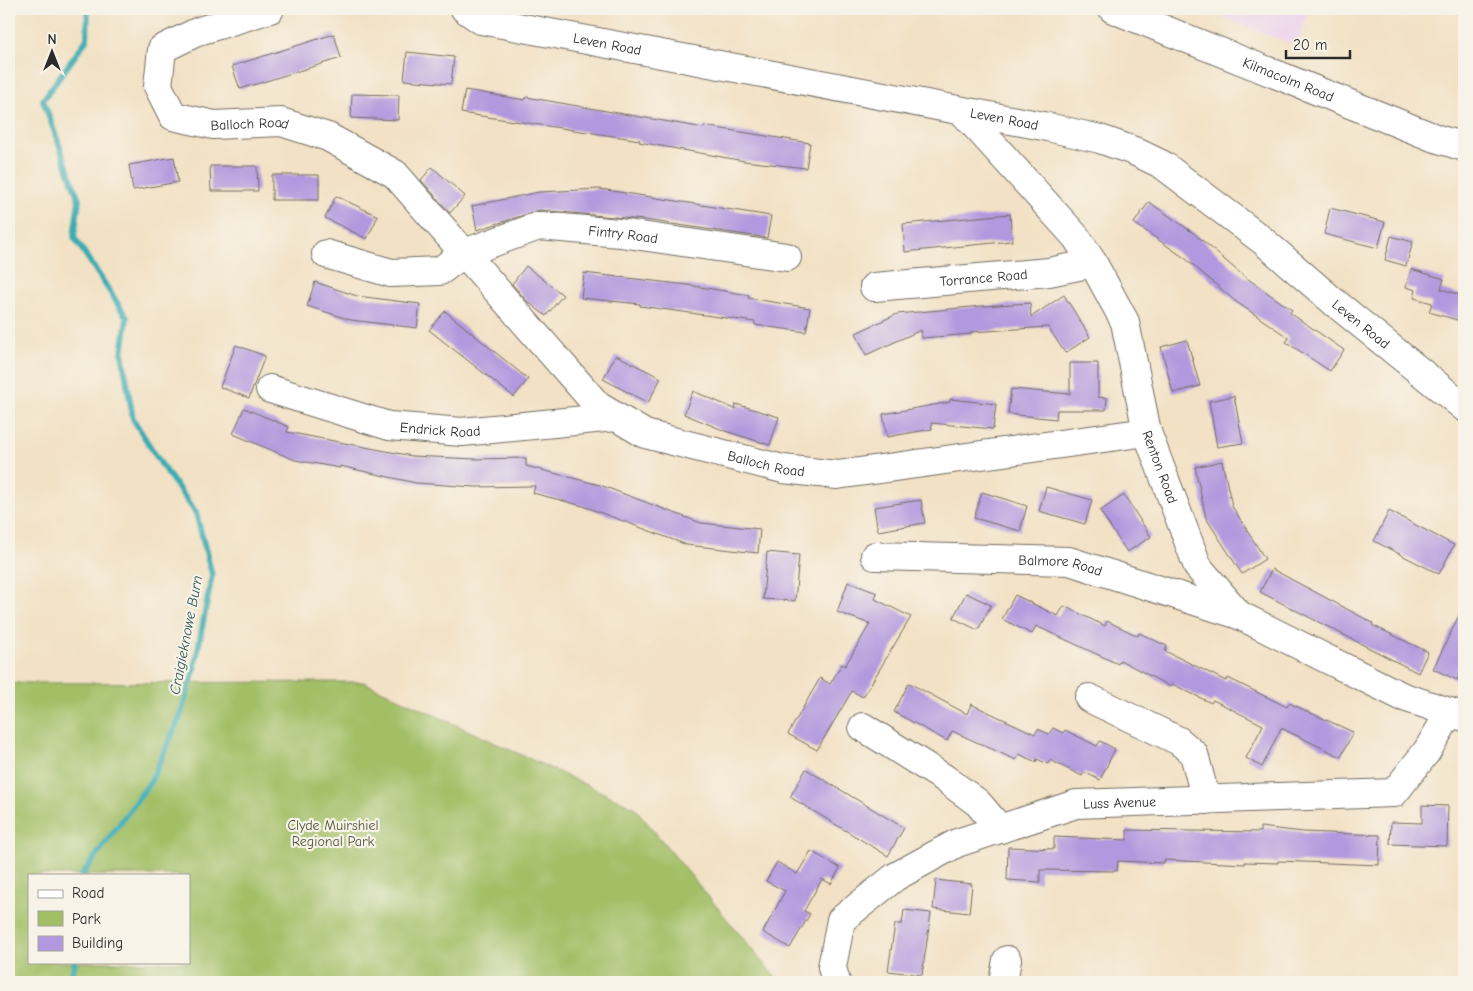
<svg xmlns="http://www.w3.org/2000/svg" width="1473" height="991" viewBox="0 0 1473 991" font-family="'Comic Neue',sans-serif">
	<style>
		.built { fill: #ebd1ec }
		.green { fill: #a2bf66; stroke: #667548; fill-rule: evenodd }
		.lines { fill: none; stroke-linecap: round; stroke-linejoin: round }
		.stream { stroke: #3aacb2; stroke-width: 6 }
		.building { fill: #b298de }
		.minor-casing { stroke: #716b61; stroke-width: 30 }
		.major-casing { stroke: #716b61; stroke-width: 30 }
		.minor { stroke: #fff; stroke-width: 28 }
		.major { stroke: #fff; stroke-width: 28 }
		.labels { text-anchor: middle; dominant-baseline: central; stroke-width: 4.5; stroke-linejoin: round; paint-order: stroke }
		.street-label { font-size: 14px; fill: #2b2b2b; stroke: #f7f3e8 }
		.park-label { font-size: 14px; fill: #4f573d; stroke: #f7f3e8 }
		.water-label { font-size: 15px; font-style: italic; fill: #30585a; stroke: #f7f3e8 }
	</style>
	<rect width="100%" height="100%" fill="#f7f3e8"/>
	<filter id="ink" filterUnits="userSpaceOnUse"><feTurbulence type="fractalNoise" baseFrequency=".02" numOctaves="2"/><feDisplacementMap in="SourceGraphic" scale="10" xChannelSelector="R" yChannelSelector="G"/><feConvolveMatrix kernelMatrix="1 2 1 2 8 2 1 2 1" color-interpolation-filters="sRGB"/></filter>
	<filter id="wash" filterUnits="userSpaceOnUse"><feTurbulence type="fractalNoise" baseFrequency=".0096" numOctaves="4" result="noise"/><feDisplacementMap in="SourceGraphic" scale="20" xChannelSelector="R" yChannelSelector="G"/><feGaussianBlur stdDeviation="1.12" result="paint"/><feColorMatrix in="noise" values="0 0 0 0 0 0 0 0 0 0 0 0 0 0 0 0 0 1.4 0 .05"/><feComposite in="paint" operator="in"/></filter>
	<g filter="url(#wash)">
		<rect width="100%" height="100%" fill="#f2e1c4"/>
		<path class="built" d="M1202,9h107l-12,37z"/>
		<path class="green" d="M363,682l271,125 145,175h-770v-299zM29,875h160v87h-160z"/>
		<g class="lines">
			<path class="stream" d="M82,875l69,-94 29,-64 14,-46 18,-96 -16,-62 -33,-46 -30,-48 -11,-66 5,-35 -53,-81 5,-37 -36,-100 44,-61 1,-30
				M70,982l5,-20"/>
		</g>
		<g id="blocks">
			<path class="building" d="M334,34l7,24 -101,31 -8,-23z
				M407,52l47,5 -3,27 -47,-4z
				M465,90l60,10 1,-3 178,31v-2l106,17 -4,25 -62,-7 -105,-19 1,-2 -179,-27z
				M352,94l47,1 -1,25 -47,-2z
				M174,157l4,25 -45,8 -4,-25z
				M210,166h47l1,25h-47z
				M432,167l33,29 -15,17 -29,-33z
				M272,175h47v25h-47z
				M600,189l171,27 -4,22 -122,-18 -105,-10 -63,20 -5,-24 67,-14z
				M336,196l42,20 -11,23 -42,-21z
				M1149,202l46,32 46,40 51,36 -2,3 54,37 -14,21 -44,-29 3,-4 -54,-37 -49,-42 -52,-36z
				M1330,208l55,14 -7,26 -54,-14z
				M1010,214l2,27 -107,11 -2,-28z
				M1391,236l22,6 -7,24 -21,-6z
				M526,266l37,29 -17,21 -19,-15 -15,-17z
				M1411,269l33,10 -3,10 23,7v26l-35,-10 3,-9 -18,-5 2,-8 -10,-3z
				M584,273l104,12 61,10 -1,3 62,10 -4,24 -51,-7v-3l-115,-16v-2l-59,-6z
				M315,282l42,14 63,8 -3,24 -66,-8 -44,-14z
				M1064,295l26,42 -25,16 -17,-26 -77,5v2l-49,4 -1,-8 -55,25 -10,-22 41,-19 85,-8 48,-3 1,14z
				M445,311l83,68 -14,18 -85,-67z
				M1187,340l13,46 -27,7 -12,-46z
				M236,345l29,11 -16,42 -29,-11z
				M616,355l45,23 -13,25 -45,-24z
				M1070,363h28v34l9,1 -1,12h-49l-1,9 -48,-5 3,-25 59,5z
				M693,391l42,18 1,-5 43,13 -9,28 -45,-14 -41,-17z
				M1234,396l9,47 -26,4 -8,-46z
				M950,399l46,5 -3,25 -62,-6 1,6 -45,8 -4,-23 67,-12z
				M244,408l45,19 -2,5 125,24 63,3 51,-1v8l74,19 101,38 59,6 -2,24 -71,-8 -104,-39 -50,-13 2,-7 -60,1 -59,-4 -76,-17v2l-45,-8 -62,-26z
				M1222,461l10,45 33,53 -23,15 -36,-56 -11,-51z
				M1046,487l46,13 -7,24 -46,-13z
				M982,492l45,14 -7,25 -46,-13z
				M1124,495l27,42 -24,15 -27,-41z
				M921,500l4,23 -47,8 -4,-24z
				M1389,511l65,34 -15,29 -65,-33z
				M767,552l32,3 -4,46 -32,-2z
				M1272,569l101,54 -1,2 56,27 -10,21 -158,-81z
				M848,582l29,11 -2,6 36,18 -48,80 -11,-6 -35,59 -29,-16 32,-56 10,6 12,-20 3,2 25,-42 -33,-12z
				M966,593l25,12 -13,25 -25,-12z
				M1015,595l43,21 6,-10 41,20 2,-5 31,15 1,-3 28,13 -2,5 61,30 2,-3 59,29 2,-4 64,29 -12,25 -60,-29 -19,39 -16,-9 17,-33 -50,-25 -2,3 -39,-19 -1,3 -51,-27 -2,4 -82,-38 -4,8 -30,-15z
				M1464,605v60l-7,15 -24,-11z
				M909,683l58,31 4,-10 64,30 3,-5 11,5 4,-6 10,5 2,-3 32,16 3,-5 15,8 -15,31 -16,-8 -2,4 -32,-16 -2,4 -11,-5 -1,3 -17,-8 -3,6 -64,-29 -5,10 -53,-29z
				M806,769l98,59 -16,28 -98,-59z
				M1422,805l26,1 -1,40 -57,-2 1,-22 31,1z
				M1260,827l43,5 77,3 -1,30 -101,-4v2l-33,-1v2l-81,-4v3l-46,-2 -1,10 -77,-1v12l-33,-2 1,-33 46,2v-12l73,3v-10l133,2z
				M811,851l29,17 -9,16 -9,-5 -18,32 6,3 -20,34 -27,-16 22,-41 -19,-10 11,-19 20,12z
				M936,880l36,4 -3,29 -36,-4z
				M904,910l27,3 -9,62 -34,-4 7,-47h7z"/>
		</g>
	</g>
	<g filter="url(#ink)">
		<use href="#blocks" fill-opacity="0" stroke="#716b61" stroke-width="1"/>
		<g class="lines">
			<defs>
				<g id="minor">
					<path id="s1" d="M270,9l-71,22 -37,18 -4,37 15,30 41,9 67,-3 47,15 67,37 203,232 47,28 138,35 54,6 310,-43"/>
					<path id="s2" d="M465,9l16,11 562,106 57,13 34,12 29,14 99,75 72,62 130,105"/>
					<path id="s3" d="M963,112l113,125 17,26 32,59 22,110 51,135 41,48 162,81 63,21"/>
					<path id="s4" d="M326,254l65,19 49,-2 24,-18 75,-27 81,7 167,24"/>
					<path id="s5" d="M874,287l175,-15 44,-9"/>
					<path id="s6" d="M270,389l119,37 73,6 153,-15"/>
					<path id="s7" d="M875,556l194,5 170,54"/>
					<path d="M1089,698l90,43 15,13 12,46"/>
					<path d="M863,727l81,51 34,25 22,26"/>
					<path id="s8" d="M836,982l-4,-15 9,-47 54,-43 62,-34 119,-39 318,-11 33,-42 23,-39"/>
					<path d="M1003,982l4,-22"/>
				</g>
				<g id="major">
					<path id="s9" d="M1113,9l322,129 29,9"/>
				</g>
			</defs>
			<use href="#minor" class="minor-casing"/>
			<use href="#major" class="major-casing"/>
			<use href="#minor" class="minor"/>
			<use href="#major" class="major"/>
		</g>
	</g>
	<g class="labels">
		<g class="street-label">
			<text stroke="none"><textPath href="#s2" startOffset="148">Leven Road</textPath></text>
			<text stroke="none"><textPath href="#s9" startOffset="189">Kilmacolm Road</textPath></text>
			<text stroke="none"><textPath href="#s2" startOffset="552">Leven Road</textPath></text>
			<text stroke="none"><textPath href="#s1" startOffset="264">Balloch Road</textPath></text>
			<text stroke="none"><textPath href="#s4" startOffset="311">Fintry Road</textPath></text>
			<text stroke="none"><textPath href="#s5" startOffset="110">Torrance Road</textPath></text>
			<text stroke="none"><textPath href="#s2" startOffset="972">Leven Road</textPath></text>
			<text stroke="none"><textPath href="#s6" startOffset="176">Endrick Road</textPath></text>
			<text stroke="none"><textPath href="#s1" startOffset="909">Balloch Road</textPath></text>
			<text stroke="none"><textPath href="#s3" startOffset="416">Renton Road</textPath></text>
			<text stroke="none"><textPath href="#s7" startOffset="186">Balmore Road</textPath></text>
			<text stroke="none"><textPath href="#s8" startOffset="372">Luss Avenue</textPath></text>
		</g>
		<g class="park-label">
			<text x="333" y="825">Clyde Muirshiel<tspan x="333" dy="16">Regional Park</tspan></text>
		</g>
		<g class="water-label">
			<text transform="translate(186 635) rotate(-79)">Craigieknowe Burn</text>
		</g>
	</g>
	<rect width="1473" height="991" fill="none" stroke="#f7f3e8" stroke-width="30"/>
	<rect x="28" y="874" width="162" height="90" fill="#f7f3e8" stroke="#a5a39c"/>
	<rect x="38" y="890" width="25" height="8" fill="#ffffff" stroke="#a5a39c"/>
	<text x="72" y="898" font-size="15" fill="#2b2b2b">Road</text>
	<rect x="38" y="911" width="25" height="15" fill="#a2bf66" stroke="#a5a39c"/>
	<text x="72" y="924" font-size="15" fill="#2b2b2b">Park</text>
	<rect x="38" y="936" width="25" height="15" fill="#b298de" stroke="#a5a39c"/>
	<text x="72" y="948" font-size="15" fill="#2b2b2b">Building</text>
	<g transform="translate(52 52)" stroke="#f7f3e8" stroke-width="4" paint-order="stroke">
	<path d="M0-4L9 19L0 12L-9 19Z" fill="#2b2b2b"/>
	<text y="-8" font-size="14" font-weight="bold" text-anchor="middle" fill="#2b2b2b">N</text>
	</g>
	<path d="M1286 50v8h64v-8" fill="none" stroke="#2b2b2b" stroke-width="2.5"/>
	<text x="1293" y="50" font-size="15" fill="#2b2b2b" stroke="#f7f3e8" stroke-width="4" paint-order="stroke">20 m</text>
</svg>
